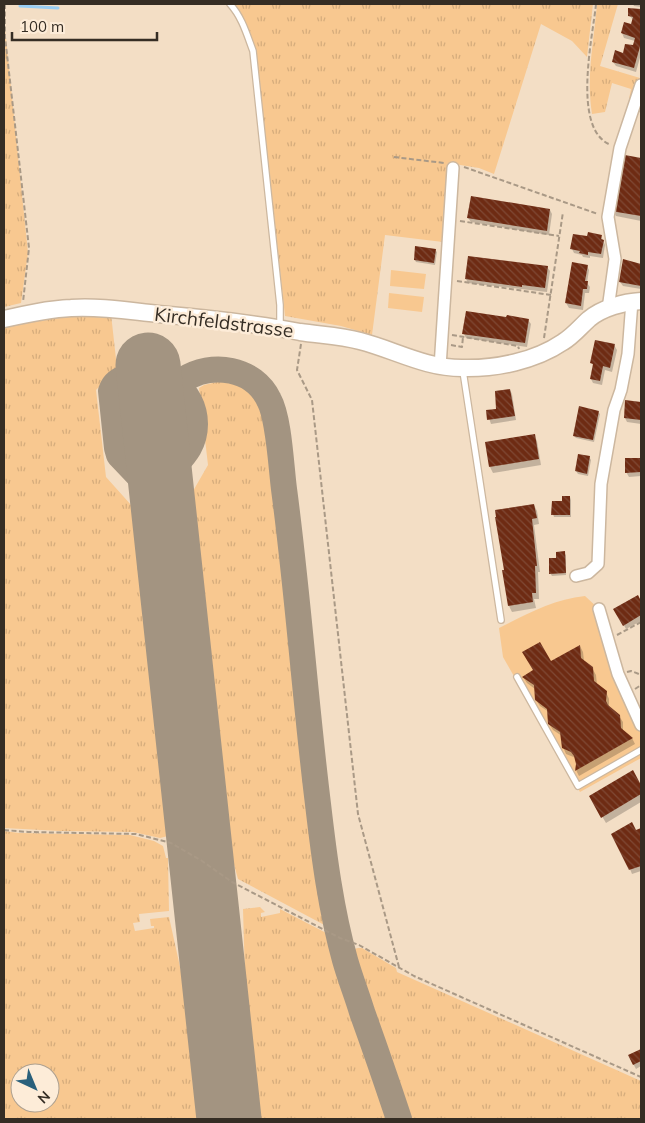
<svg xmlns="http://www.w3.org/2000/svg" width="645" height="1123" viewBox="0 0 645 1123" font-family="Mulish,sans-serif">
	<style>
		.grass { fill: url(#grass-tufts); fill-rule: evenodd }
		.pitch { fill: #f8c890 }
		.shadow { fill: #0003 }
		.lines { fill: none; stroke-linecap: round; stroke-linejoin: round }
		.stream { stroke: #99cef4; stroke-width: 3 }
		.taxiway { stroke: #a39481; stroke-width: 26 }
		.runway { stroke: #a39481; stroke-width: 65 }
		.building { fill: url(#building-back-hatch) }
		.lane-casing { stroke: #ccb79f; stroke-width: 8 }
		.street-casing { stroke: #ccb79f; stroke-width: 14 }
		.secondary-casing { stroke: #ccb79f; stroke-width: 19 }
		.path { stroke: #a99986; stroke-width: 2; stroke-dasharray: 5 2.5; stroke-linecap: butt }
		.lane { stroke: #fff; stroke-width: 5.5 }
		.street { stroke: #fff; stroke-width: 11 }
		.secondary { stroke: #fff; stroke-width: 16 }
		.labels { text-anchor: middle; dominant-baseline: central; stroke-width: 5; stroke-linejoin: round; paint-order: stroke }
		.street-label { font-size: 19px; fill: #352d24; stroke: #fdecd8 }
	</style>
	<defs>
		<pattern id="grass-tufts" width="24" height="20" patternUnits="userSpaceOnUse" patternTransform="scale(1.25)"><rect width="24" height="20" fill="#f8c890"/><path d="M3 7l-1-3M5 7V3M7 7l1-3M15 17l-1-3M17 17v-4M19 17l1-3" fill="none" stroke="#d5ac7c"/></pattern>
		<pattern id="building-back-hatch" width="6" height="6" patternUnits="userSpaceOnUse" patternTransform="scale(1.25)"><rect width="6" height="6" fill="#6e2b13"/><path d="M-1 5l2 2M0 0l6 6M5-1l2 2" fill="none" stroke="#7f4935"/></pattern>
	</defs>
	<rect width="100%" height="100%" fill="#f3dec5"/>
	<path class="grass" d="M234,4h359l-6,53 -15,-16 -31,-17 -47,150 -15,-6 -31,-5 -3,26 -2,53 -58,-7 -13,100 -31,-9 -56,-10 -27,-243c-4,-24 -9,-49 -24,-69z
		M597,4h21l-18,62 40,12 -7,22 -4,-1 2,-10 -19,-6 -7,29 -13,2c-6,-38 2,-73 5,-110z
		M4,19l24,234 -7,50 -17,4z
		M52,314h59l6,54 -21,22 10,87 26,29 36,330 -8,2 -27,-6 -73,-1 -56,-3v-504z
		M225,380c21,2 33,12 42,31l51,458 12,59 -92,-49 -10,-36 -39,-345 19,-33 -9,-77 5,-3z
		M4,831l15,2 111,2 24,6 9,5 3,12h2v2l1,51 -30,3 1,8 -7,1 2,8 19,-3v-2h-3l-1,-7 19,-2 17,77 15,125h-197zM20,1073h30v30h-30z
		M260,907l5,5 -4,1v4l19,-4v-4l52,27 7,29 52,154h-133l-14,-130 1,-12 -2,-68z
		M358,948h4l34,20 1,4 244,109v38h-235l-49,-145 -7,-24z"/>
	<path class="pitch" d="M391,270l35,4 -2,15 -34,-3z
		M389,293l35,4 -2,15 -34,-4z
		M585,596l14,13 42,116v33l-61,34 -77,-135 -4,-29c28,-14 55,-29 86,-32z"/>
	<path class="shadow" d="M633,4h8v3l-7,-1z
		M630,10h11v44l-5,18 -20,-6 -3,-4 21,-15 1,-6 -11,-3 -2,-5 10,-7 1,-6 -4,-5z
		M641,96v18l-4,-5z
		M626,156l15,3v62l-25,-5 -3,-6z
		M550,210l2,4 -3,21 -78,-13 -3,-4z
		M601,236l4,9 -2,13 -13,-2v2l-7,-1 -1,-2 -8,-2 -2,-4 16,-11z
		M435,250l2,2 -2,13 -19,-3 -1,-2z
		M624,260l17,5v24l-18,-3 -3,-4z
		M587,266l2,4 -2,13 3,4 -1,6h-4l-2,17 -14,-2 -3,-5z
		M547,267l3,4 -3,21 -79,-9 -2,-4z
		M528,320l3,4 -4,23 -61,-9 -2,-4z
		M614,345l3,5 -5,22 -7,-2 -3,15 -9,-2 -2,-4 3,-12 -2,-4z
		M510,390l2,4 4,26 -25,4 -4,-12 10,-2z
		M626,402l15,1v21l-14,-2 -2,-4z
		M598,412l2,2 -6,28 -18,-4 -2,-2z
		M534,435l3,6 4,24 -48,8 -3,-6 -4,-24z
		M579,455l10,2 2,3 -3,16 -10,-2 -2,-3z
		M626,459h15v17l-12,1 -3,-5z
		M570,497l1,3v17h-17l-1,-3z
		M534,505l3,6 2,13 -5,1 6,47h-2l1,27h-5l2,9 -24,4 -3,-6 -3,-35z
		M564,553l2,2v20l-14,1 -2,-3 7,-14z
		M637,596l4,7v18l-15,8 -11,-20z
		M580,646l3,6 1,9 8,7 4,7 1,10 9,7 3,7v9l10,8 4,6v10l9,6 3,6 -56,32 -3,-6 1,-7 -1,-5 -10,-4 -3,-7 -1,-11 -9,-6 -4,-6v-12l-9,-6 -4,-6 -1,-11 -8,-6 -4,-6z
		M632,772l9,16v14l-35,21 -16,-27z
		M641,829v42l-9,3 -2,-5 6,-38z
		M641,1050v16l-5,3 -7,-13z"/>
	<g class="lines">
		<path class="stream" d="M20,6l38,2"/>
		<path class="taxiway" d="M155,439c4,-23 7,-45 28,-59 29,-19 71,-12 86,20 10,18 12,66 15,89 14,105 21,210 34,315 6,52 13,106 27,156 5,18 12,35 17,52 13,36 25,71 37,107
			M161,490c2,-24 34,-31 34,-66 0,-33 -32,-57 -64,-48 -9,2 -17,6 -20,15l6,57 2,7 39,41 5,11"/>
		<path class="runway" d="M148,365l81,754"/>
	</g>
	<path class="building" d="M628,8l13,1v34l-7,25 -22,-6 3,-12 8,3 2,-9 8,1 2,-7 -14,-5 3,-11 7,2 2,-7 -5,-1z
		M625,155l16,3v58l-30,-5z
		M471,196l79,13 -3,22 -80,-13z
		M588,232l14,3 -1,4 3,1 -3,14 -13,-2v3l-9,-2 1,-2 -10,-2 3,-15 14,2z
		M415,246l21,3 -2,14 -20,-3z
		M468,256l80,10 -3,22 -23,-3v2l-57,-8z
		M623,259l18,5v22l-22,-4z
		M572,262l16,3 -3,16h3l-1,8h-4l-2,17 -16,-3z
		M466,311l40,6 1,-2 22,4 -4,24 -63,-9z
		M595,340l20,4 -5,24 -7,-2 -3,15 -10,-2 3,-15 -3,-1z
		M510,389l5,27 -28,4 -1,-10 10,-1 -1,-18z
		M625,400l16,2v18l-17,-2z
		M579,406l20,5 -6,29 -20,-4z
		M535,434l4,25 -50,8 -4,-25z
		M578,454l12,2 -3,18 -12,-3z
		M625,458h16v14l-16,1z
		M562,496h8v19h-19l1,-14h10z
		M534,504l3,14 -5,1 5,47h-2l1,27h-4l1,9 -25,4 -6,-36h2l-9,-53h1l-1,-7z
		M565,551l1,22 -17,1v-16h7v-6z
		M638,595l3,6v14l-18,11 -10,-17z
		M540,642l11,19 29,-16 1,13 12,9 1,14 13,10 -1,10 2,4 12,10 1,13 12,10 -58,33 1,-7 -2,-8 -3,-4 -9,-4 -2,-16 -12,-8 -1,-15 -12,-9 -1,-15 -12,-8 11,-7 -11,-18z
		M633,770l8,15v9l-40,24 -12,-22z
		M632,822l4,8 5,-2v38l-12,4 -18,-36z
		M641,1049v12l-8,4 -5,-10z"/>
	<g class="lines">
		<defs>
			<path id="lane" d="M230,4c12,13 17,31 23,47l27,254v22
				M463,371l38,249
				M517,677l61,109 63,-36"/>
			<path id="street" d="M608,309l7,-50 -7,-42 12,-69 21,-63
				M440,367l13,-199
				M576,576l12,-3 10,-9 3,-80 13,-74 7,-20 7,-36 4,-53
				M599,609l19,65 23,51"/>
			<path id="secondary" d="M4,319c22,-5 44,-10 67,-11 29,-2 58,3 87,6 47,4 95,9 142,18 20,3 41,4 60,9 35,9 65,27 102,27 34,1 73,-7 101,-26 10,-6 17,-15 26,-23 13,-11 35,-17 52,-18"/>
		</defs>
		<use href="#lane" class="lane-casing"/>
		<use href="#street" class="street-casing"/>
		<use href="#secondary" class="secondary-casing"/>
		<path class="path" d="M5,4v33l24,211 -6,54
			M596,4c-3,32 -25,126 15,141
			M394,157l50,6
			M464,167l134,47
			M460,221l99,15
			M457,281l94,14
			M452,335l66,11 1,3
			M544,338l19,-126
			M301,344l-4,26 15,30 46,414 41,153
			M451,345l11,2 1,-10
			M617,635l24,-13
			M627,672l4,-1 8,3 2,-2
			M635,689l6,-4
			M4,830l24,2 108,2 35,9 31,18 30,21 108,56 19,7 55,31 227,101"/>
		<use href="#lane" class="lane"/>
		<use href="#street" class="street"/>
		<use href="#secondary" class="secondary"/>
	</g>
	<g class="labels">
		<g class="street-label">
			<text transform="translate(224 322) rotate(7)">Kirchfeldstrasse</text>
		</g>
	</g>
	<rect width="645" height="1123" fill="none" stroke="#352d24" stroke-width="10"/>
	<g transform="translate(35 1088) rotate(136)"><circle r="24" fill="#fdecd8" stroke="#ada090"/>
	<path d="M0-4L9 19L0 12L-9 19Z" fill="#2a607b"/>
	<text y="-8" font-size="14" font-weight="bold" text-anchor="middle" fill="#352d24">N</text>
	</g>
	<path d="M12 32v8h145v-8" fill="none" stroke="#352d24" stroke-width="2.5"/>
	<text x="20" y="32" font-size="15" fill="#352d24" stroke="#fdecd8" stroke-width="4" paint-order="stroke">100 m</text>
</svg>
